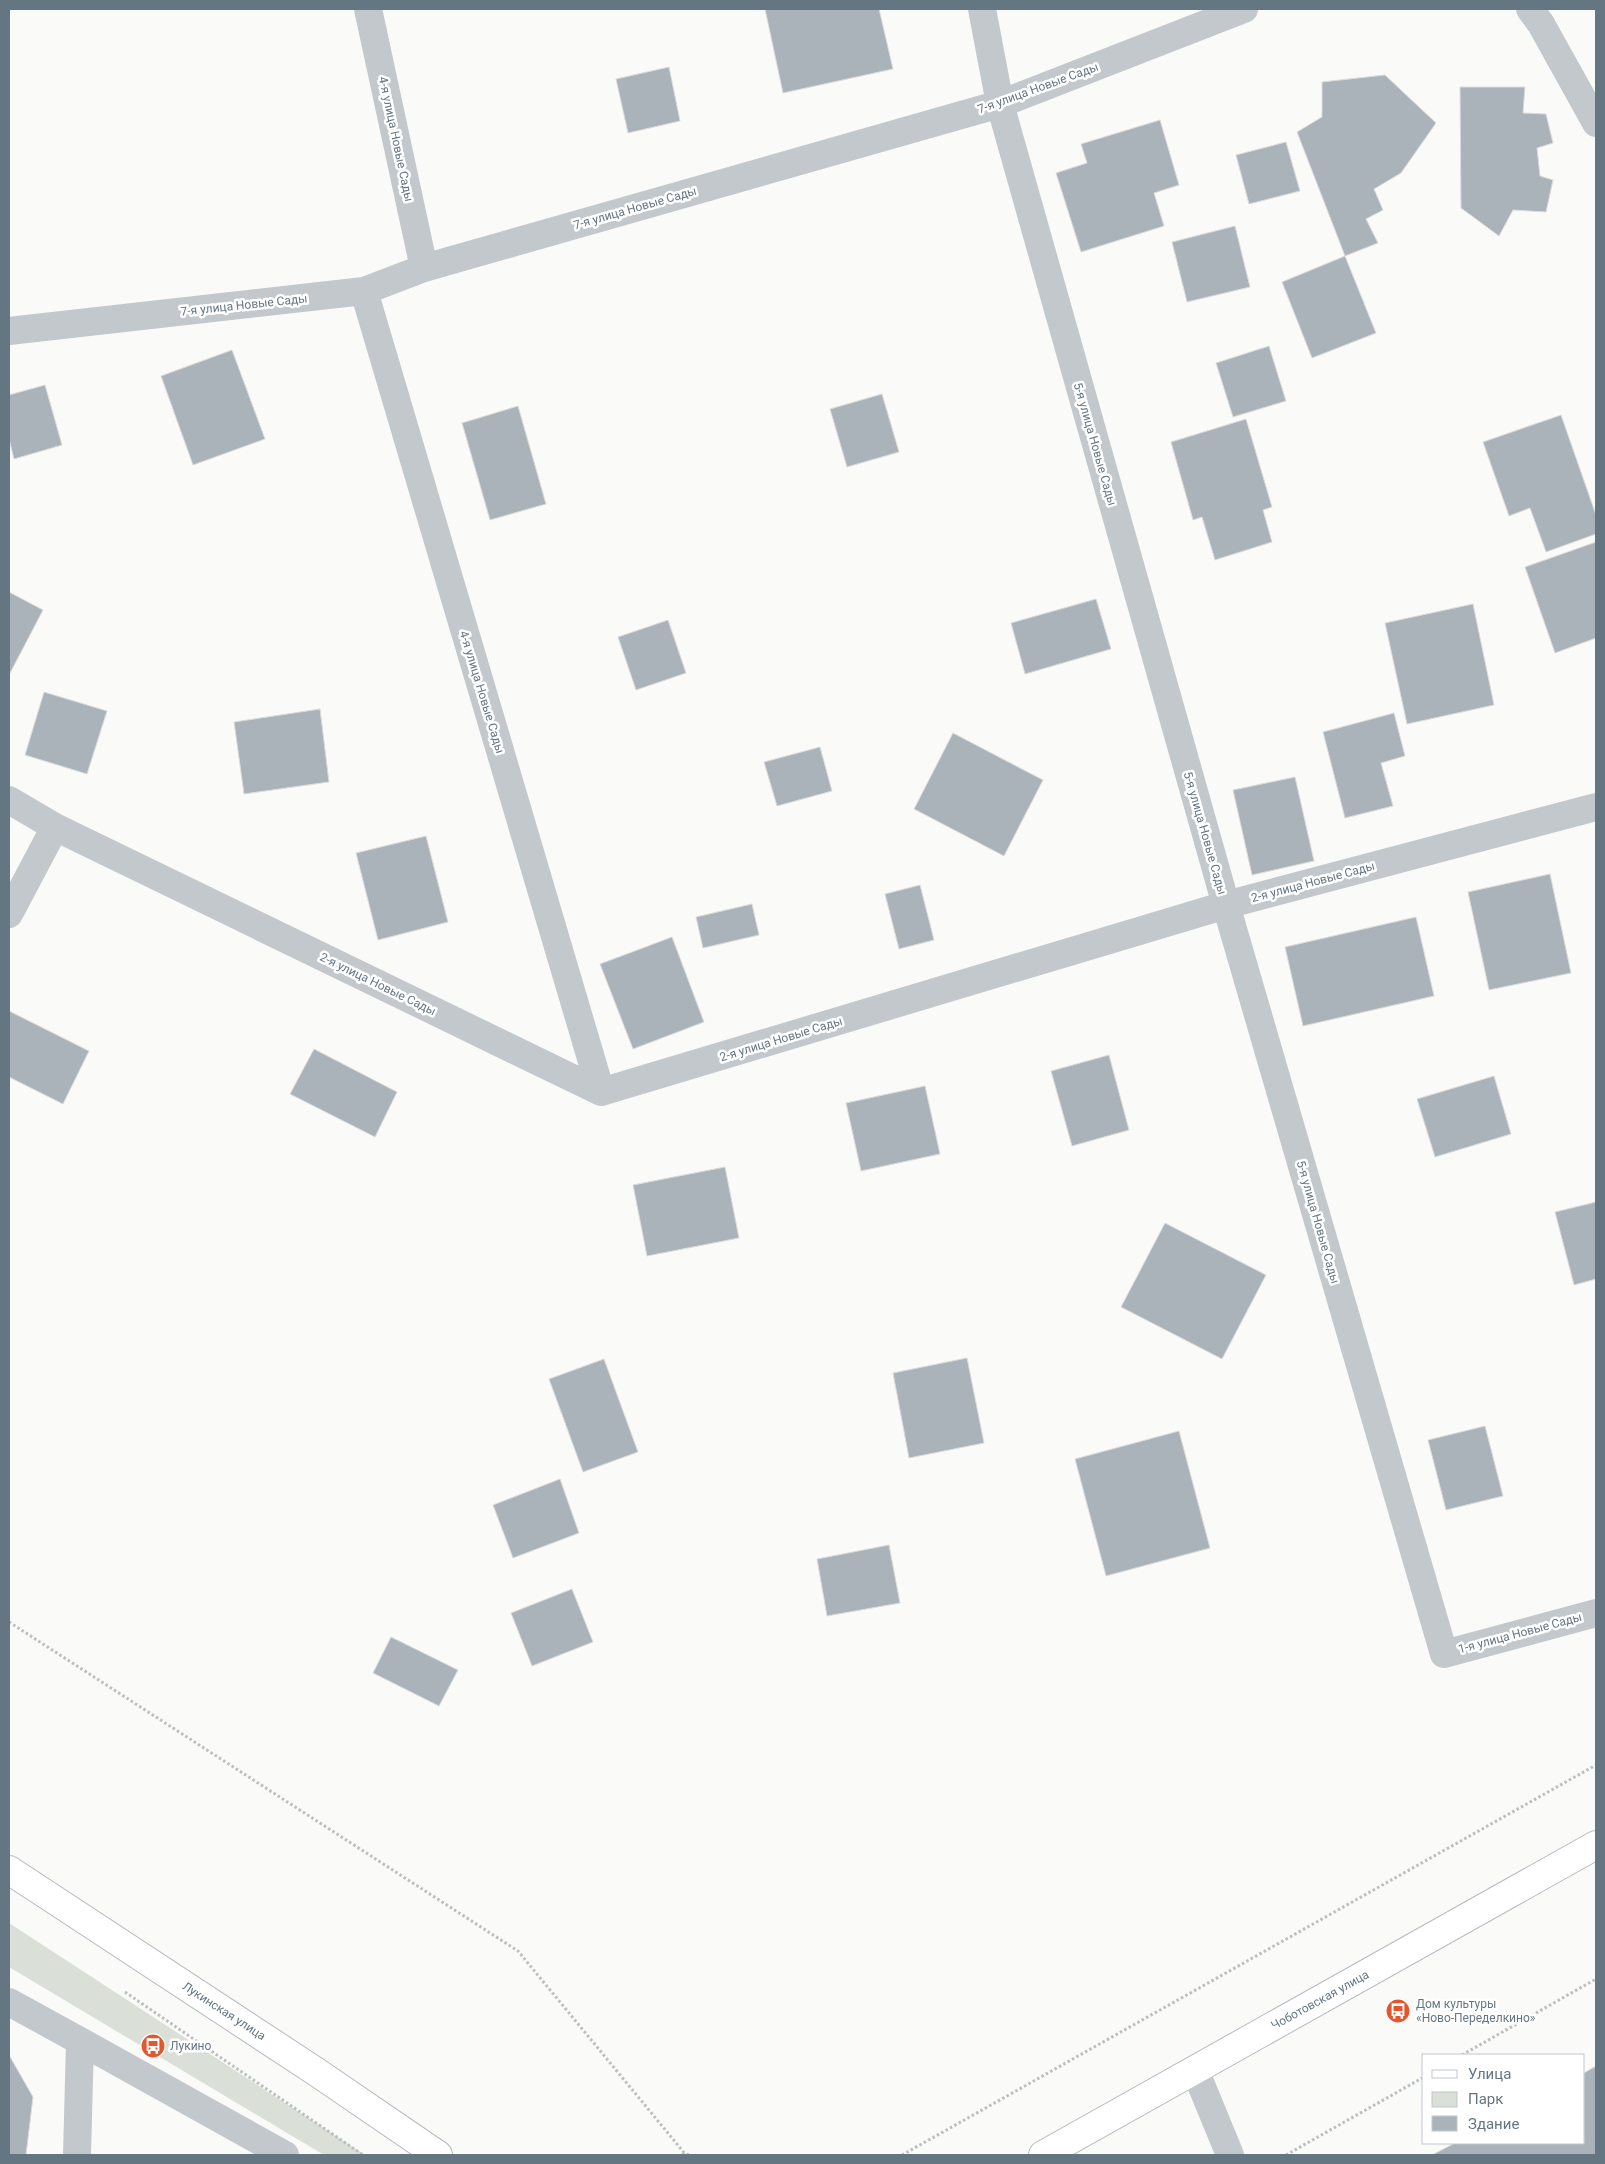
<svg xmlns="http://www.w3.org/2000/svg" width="1605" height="2164" viewBox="0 0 1605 2164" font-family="Roboto,sans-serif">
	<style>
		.green { fill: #dadfd7 }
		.building { fill: #aab3b9; stroke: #dcdcda }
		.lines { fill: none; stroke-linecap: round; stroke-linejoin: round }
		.major-casing { stroke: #b5babe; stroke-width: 30 }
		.path { stroke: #bbbfc2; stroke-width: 3; stroke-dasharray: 2.5 2.5; stroke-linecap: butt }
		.minor { stroke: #c3c8cc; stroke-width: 28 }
		.major { stroke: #fff; stroke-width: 28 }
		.labels { text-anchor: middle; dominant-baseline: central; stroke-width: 5; stroke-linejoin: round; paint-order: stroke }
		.street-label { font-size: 12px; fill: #657683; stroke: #fff }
		.poi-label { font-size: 12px; fill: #657683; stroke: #fff; text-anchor: start }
	</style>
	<rect width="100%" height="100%" fill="#fafaf8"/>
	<path class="green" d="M9,1923l356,232h-41l-315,-188z"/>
	<path class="building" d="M765,9h114l14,60 -110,24z
		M669,67l11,54 -52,12 -12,-54z
		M1385,75l51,48 -35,50 -27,16 9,21 -17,9 12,24 -33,13 -48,-124 25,-15v-35z
		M1460,87h65l-2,26 23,1 7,29 -16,5 3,28 13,4 -7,32 -33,-2 -14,26 -38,-28z
		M1160,120l19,65 -25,8 10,33 -83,26 -25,-79 31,-10 -6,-19z
		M1286,142l14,49 -51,13 -13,-49z
		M1235,226l15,61 -63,15 -15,-60z
		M1345,256l31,77 -64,25 -30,-76z
		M1269,346l17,55 -53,16 -17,-54z
		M232,350l33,89 -72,26 -32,-89z
		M45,385l17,60 -48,14 -5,-20v-44z
		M882,394l17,58 -52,15 -17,-58z
		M518,406l28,98 -56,16 -28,-97z
		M1561,415l35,100v19l-50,18 -16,-44 -21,8 -26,-74z
		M1246,419l26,88 -9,3 9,32 -57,18 -13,-43 -9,3 -22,-78z
		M1596,542v96l-41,15 -30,-86z
		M9,592l34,18 -34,65z
		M1096,599l15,50 -86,25 -14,-51z
		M1473,604l21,101 -87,19 -22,-101z
		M668,620l18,53 -50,17 -18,-53z
		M44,692l63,19 -20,63 -62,-19z
		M320,709l9,73 -85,12 -10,-72z
		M1394,713l11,43 -24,7 12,43 -48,12 -22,-86z
		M953,733l90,47 -39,76 -90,-47z
		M820,747l12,44 -55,15 -13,-44z
		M1295,777l19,84 -62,14 -19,-85z
		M426,836l22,86 -70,18 -22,-87z
		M1550,874l21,99 -82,17 -21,-98z
		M920,885l14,55 -35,9 -14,-55z
		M752,904l7,31 -56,13 -7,-31z
		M1416,917l18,79 -131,30 -18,-79z
		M672,937l32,85 -71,27 -33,-85z
		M9,1011l80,40 -26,53 -54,-27z
		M314,1049l83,43 -22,45 -85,-43z
		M1109,1055l20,75 -57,16 -21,-75z
		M1494,1076l17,58 -76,23 -18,-58z
		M925,1086l15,68 -79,17 -15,-68z
		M725,1167l14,71 -92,18 -14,-71z
		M1596,1202v77l-22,6 -19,-73z
		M1165,1223l101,52 -44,84 -101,-52z
		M967,1358l17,85 -75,15 -16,-85z
		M604,1359l34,93 -55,20 -34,-93z
		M1485,1426l18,70 -57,14 -18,-70z
		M1179,1431l31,117 -104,28 -31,-117z
		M560,1479l19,54 -66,25 -20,-53z
		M889,1545l11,58 -73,13 -10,-57z
		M572,1589l21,53 -61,24 -21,-53z
		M391,1637l67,33 -19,36 -66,-33z
		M9,2055l24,42 -7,58h-17z
		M1596,2066v89h-164l23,-12h129v-70z"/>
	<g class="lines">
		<defs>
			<path id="major" d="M9,1870l306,201 123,84
				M1043,2155l553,-310"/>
		</defs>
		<use href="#major" class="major-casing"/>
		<path class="path" d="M9,1622l509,329 168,204
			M125,1992l238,163
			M1462,2055l134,-76
			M683,2155l1,-2 5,2
			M902,2155l694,-390
			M1286,2155l138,-78"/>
		<path class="minor" d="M368,9l56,259
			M982,9l18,95 226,801 218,749 152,-41
			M1530,9l11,15 55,99
			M364,291l237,801
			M9,331l355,-40 60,-23 576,-164 244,-95
			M9,800l46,27 546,265 625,-187 370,-98
			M9,914l46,-87
			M9,2002l71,39 -3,114
			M80,2041l205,114
			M1195,2070l35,85"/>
		<use href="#major" class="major"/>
	</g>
	<defs>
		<symbol id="bus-disc" viewBox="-11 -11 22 22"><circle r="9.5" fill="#e4572e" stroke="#fff"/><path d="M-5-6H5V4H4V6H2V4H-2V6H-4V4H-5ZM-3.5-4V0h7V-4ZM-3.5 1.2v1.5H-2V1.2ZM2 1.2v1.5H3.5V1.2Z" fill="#fff"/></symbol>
	</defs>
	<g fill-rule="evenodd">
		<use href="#bus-disc" x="1384" y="1997" width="28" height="28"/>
		<use href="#bus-disc" x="139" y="2032" width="28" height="28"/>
	</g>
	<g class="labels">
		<g class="street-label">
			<text transform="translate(1038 88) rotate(-20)">7-я улица Новые Сады</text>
			<text transform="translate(396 139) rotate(78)">4-я улица Новые Сады</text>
			<text transform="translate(635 208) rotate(-16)">7-я улица Новые Сады</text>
			<text transform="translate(244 305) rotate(-6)">7-я улица Новые Сады</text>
			<text transform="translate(1095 444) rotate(74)">5-я улица Новые Сады</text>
			<text transform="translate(482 692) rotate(73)">4-я улица Новые Сады</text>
			<text transform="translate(1205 833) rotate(74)">5-я улица Новые Сады</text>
			<text transform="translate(1313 882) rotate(-15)">2-я улица Новые Сады</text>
			<text transform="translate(378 984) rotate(26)">2-я улица Новые Сады</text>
			<text transform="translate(781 1039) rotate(-17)">2-я улица Новые Сады</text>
			<text transform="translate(1318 1222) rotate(74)">5-я улица Новые Сады</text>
			<text transform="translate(1520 1633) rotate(-15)">1-я улица Новые Сады</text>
			<text transform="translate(1320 2000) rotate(-29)">Чоботовская улица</text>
			<text transform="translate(224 2011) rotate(33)">Лукинская улица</text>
		</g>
		<g class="poi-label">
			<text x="1416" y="2004">Дом культуры<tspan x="1416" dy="14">«Ново-Переделкино»</tspan></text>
			<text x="170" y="2046">Лукино</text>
		</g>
	</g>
	<rect width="1605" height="2164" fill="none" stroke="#657683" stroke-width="20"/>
	<rect x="1422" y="2054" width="162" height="90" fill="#ffffff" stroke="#c1c8cd"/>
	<rect x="1432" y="2070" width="25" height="8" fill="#ffffff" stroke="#c1c8cd"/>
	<text x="1468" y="2079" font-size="15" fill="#657683">Улица</text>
	<rect x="1432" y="2092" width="25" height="15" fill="#dadfd7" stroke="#c1c8cd"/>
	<text x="1468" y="2104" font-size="15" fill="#657683">Парк</text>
	<rect x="1432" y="2116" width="25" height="15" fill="#aab3b9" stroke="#c1c8cd"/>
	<text x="1468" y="2129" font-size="15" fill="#657683">Здание</text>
</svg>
